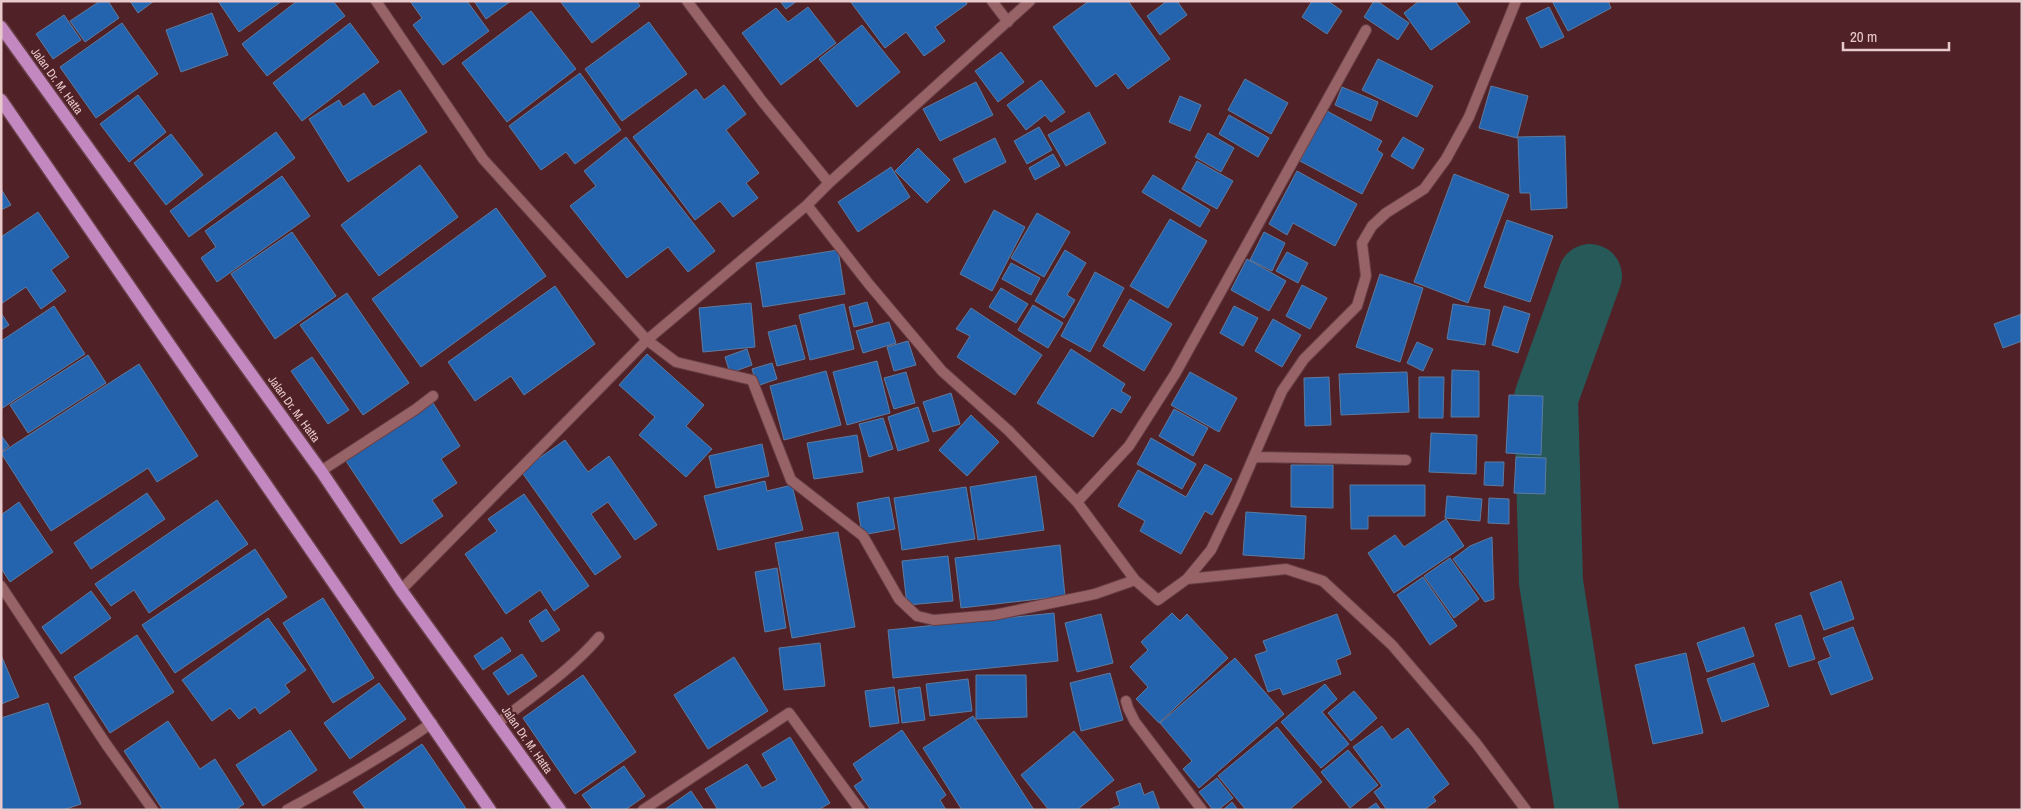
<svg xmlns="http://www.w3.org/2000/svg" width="2023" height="811" viewBox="0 0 2023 811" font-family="'Archivo Narrow',sans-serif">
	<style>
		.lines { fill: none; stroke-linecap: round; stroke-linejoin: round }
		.river { stroke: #275958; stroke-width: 64 }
		.building { fill: #2464ae; stroke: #5d7ba1 }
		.street-casing { stroke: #663e45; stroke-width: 12 }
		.primary-casing { stroke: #663e45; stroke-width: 15 }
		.street { stroke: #976367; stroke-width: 10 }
		.primary { stroke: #c288bf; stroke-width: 12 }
		.labels { text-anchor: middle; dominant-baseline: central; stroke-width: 4.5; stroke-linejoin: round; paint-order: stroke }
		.street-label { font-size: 12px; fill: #e9cacc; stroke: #502227 }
	</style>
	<rect width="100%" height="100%" fill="#502227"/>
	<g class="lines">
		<path class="river" d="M1587,810l-36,-228 -5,-184 44,-122"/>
	</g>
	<path class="building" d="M100,1h8l11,17 -34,24 -15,-21z
		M130,1h24l-16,12z
		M218,1h64l-43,31z
		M297,1h36l12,15 -78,60 -25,-32z
		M410,1h57l22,30 -46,34 -30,-40 9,-7z
		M474,1h37l-25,18z
		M560,1h77l3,5 -48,37z
		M780,1h17l-11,8z
		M850,1h116l1,3 -32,23 10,14 -21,15 -18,-24 -21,16z
		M1089,1h39l42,58 -42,30 -12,-16 -20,14 -43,-60z
		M1167,1h10l10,14 -27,20 -13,-19z
		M1312,1h16l14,10 -15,23 -25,-17z
		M1374,1h3l32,22 -11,17 -34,-23z
		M1419,1h36l15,21 -39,28 -27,-37z
		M1552,1h56l3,7 -43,23z
		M808,7l28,36 -55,42 -39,-52 34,-25 12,14z
		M1549,7l15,30 -23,11 -15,-30z
		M531,11l45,58 -69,53 -45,-59z
		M212,13l16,42 -47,17 -15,-42z
		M64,15l17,25 -28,19 -17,-25z
		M649,22l38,52 -65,47 -37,-52z
		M122,23l36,51 -62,44 -36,-51z
		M350,23l29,39 -77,59 -29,-38z
		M862,25l38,47 -43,35 -38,-48z
		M1001,52l23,30 -26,20 -23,-31z
		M1378,59l55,27 -16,31 -55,-27z
		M580,73l41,57 -46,34 -9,-12 -25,18 -32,-44z
		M1245,79l43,24 -17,31 -43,-24z
		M1041,80l24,32 -14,10 -6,-7 -19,15 -19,-25z
		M976,82l17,33 -53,26 -17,-32z
		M724,85l22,29 -20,16 33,43 -13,10 12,15 -25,19 -13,-16 -25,19 -62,-83 63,-48 8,11z
		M1491,86l37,10 -11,42 -38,-10z
		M1342,87l36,15 -7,19 -36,-16z
		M400,90l27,42 -79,50 -39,-63 30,-19 4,7 21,-14 9,14z
		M138,95l28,37 -37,30 -29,-38z
		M1180,96l21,9 -11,26 -21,-9z
		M1327,111l55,30 -5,9 6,4 -21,40 -62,-33z
		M1089,112l17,31 -40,23 -18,-31z
		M1229,115l40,23 -11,19 -39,-23z
		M1039,127l13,23 -25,14 -13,-23z
		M276,132l19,26 -106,79 -19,-26z
		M1208,133l26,15 -13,24 -26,-15z
		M171,134l32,41 -37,30 -32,-42z
		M1565,136l2,72 -36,2 -1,-17h-10l-2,-56z
		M626,137l89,114 -27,21 -20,-25 -41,31 -57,-72 26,-20 -12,-15z
		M1403,137l21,12 -11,20 -22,-13z
		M995,138l11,24 -41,21 -12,-24z
		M918,148l32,32 -23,23 -32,-32z
		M1053,154l7,12 -25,14 -6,-12z
		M1197,161l36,20 -16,28 -35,-20z
		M420,165l38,52 -79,59 -38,-51z
		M891,167l19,30 -52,35 -20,-30z
		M1297,171l60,33 -22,42 -42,-23 -6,12 -18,-11z
		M1454,174l55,21 -41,108 -54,-21z
		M1153,175l57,35 -10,17 -58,-35z
		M282,176l28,40 -93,66 -16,-24 15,-11 -11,-16z
		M1,189l10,16 -10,5z
		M496,208l50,68 -125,91 -49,-68z
		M994,210l31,17 -33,64 -32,-17z
		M38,212l31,45 -18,13 15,21 -25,18 -15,-22 -25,17v-67z
		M1037,213l33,19 -26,45 -33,-19z
		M1170,219l37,22 -39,67 -38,-22z
		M1507,220l46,16 -23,66 -46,-15z
		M292,232l44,64 -61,43 -44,-65z
		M1264,232l21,11 -13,28 -22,-11z
		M838,250l7,44 -82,13 -7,-44z
		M1065,250l21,13 -19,32 8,5 -11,18 -29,-17z
		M1287,252l21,11 -10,20 -22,-12z
		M1247,259l39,22 -17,30 -38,-21z
		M1011,263l29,15 -9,17 -29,-16z
		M1095,272l29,16 -34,64 -29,-16z
		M1380,274l43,14 -23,74 -44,-15z
		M1302,285l25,13 -17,31 -24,-13z
		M555,286l40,58 -71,51 -13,-19 -36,25 -27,-39z
		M1001,288l27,16 -12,19 -27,-16z
		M347,293l62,90 -46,32 -63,-90z
		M1130,299l42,25 -28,47 -41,-25z
		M867,302l6,20 -19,5 -5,-20z
		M751,303l4,44 -52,5 -4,-44z
		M844,304l10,45 -44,11 -11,-45z
		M1453,304l37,6 -5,35 -38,-6z
		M1033,305l30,18 -15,25 -30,-18z
		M54,306l31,48 -84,55v-68z
		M1234,306l24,12 -15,28 -23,-13z
		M1504,306l26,8 -12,39 -26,-8z
		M971,308l71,47 -27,40 -58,-38 13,-21 -14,-7z
		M1,313l8,12 -8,5z
		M2022,314v27l-19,7 -9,-24z
		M1273,319l28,16 -19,32 -27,-16z
		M889,322l7,21 -33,10 -7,-22z
		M796,325l9,34 -28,7 -9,-34z
		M908,341l8,24 -22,6 -7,-24z
		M1417,342l16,7 -10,22 -16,-8z
		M747,349l5,16 -22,8 -5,-16z
		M1071,349l54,35 -4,7 10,6 -10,16 -9,-5 -19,29 -56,-34z
		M647,354l57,51 -18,21 26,23 -26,28 -47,-42 16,-18 -36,-32z
		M88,355l18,28 -78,50 -18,-28z
		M312,357l37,53 -21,14 -37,-53z
		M877,361l13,52 -43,12 -14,-53z
		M772,363l5,16 -20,7 -5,-17z
		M139,364l59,92 -41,26 -9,-14 -97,63 -50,-78z
		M1452,370l27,1v46h-28z
		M826,371l15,54 -57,15 -14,-54z
		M906,372l9,31 -21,6 -10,-31z
		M1190,372l47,26 -18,34 -48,-27z
		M1407,372l2,40 -68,3 -2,-41z
		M1329,377l2,48 -26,1 -1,-48z
		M1419,377h25l-1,41h-24z
		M951,393l9,31 -27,8 -10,-30z
		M1509,395l34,1 -2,59 -35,-2z
		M433,403l27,43 -19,13 16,24 -25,17 11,16 -42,28 -55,-83z
		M918,407l11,34 -31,10 -10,-34z
		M1174,409l34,19 -15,28 -34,-20z
		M971,415l28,27 -32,34 -28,-26z
		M883,418l10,31 -24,8 -10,-33z
		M1431,433l46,2 -1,39 -47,-2z
		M1,435l8,11 -8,6z
		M857,435l6,37 -49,7 -7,-36z
		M1151,438l45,26 -14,25 -45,-25z
		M565,440l23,32 21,-16 48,69 -22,15 -27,-38 -17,12 30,43 -26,18 -74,-104z
		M762,444l7,32 -53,12 -7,-32z
		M1516,457l30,1 -1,36 -31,-1z
		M1485,462h19l-1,24 -19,-1z
		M1205,464l27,15 -20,36 -7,-4 -24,43 -41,-23 5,-10 -27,-15 20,-36 48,27z
		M1291,465h42v43l-42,-1z
		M1036,476l8,54 -66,10 -8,-53z
		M765,481l2,10 25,-6 11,45 -85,20 -14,-54z
		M1350,485h75v31h-57v13h-17z
		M966,487l9,52 -73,11 -8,-52z
		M147,493l18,26 -74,50 -17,-26z
		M524,494l65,92 -35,25 -14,-21 -34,24 -41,-60 32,-23 -9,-12z
		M1447,496l35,3 -2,22 -35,-3z
		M889,497l6,32 -33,6 -5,-32z
		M1489,498l20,1v25l-21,-1z
		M217,500l31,44 -99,69 -15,-23 -23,16 -16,-22z
		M19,502l34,50 -43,30 -9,-14v-53z
		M1246,512l60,4 -2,43 -61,-4z
		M1446,519l18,27 -70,47 -26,-40 27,-18 9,12z
		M838,532l17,95 -63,11 -17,-95z
		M1492,537l2,62 -9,3 -32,-43 17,-13z
		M1060,545l5,51 -104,12 -6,-50z
		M255,549l32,48 -112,76 -33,-48z
		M948,556l5,45 -46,4 -5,-44z
		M1450,558l29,41 -25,19 -30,-42z
		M777,568l9,60 -21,4 -10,-60z
		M1423,577l34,49 -27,19 -33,-50z
		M1841,581l13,38 -30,11 -14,-37z
		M91,591l20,27 -50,36 -19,-27z
		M323,598l51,80 -41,25 -50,-80z
		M546,609l14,21 -18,12 -13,-21z
		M1054,613l4,48 -165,17 -5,-48z
		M1172,613l8,8 7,-7 41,44 -69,65 -23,-24 12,-12 -18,-20 18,-17 -7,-8z
		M1101,614l12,49 -36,9 -12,-49z
		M1337,614l14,40 -15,6 5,14 -58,21 -3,-7 -12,4 -13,-37 12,-4 -4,-10z
		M1801,615l14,44 -26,8 -14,-43z
		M268,618l38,52 -21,15 5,7 -30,22 -5,-7 -16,12 -9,-11 -18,13 -30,-41z
		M1744,627l10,29 -47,16 -10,-29z
		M1853,627l20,52 -42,16 -13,-33 13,-5 -8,-19z
		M137,635l37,57 -64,41 -36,-56z
		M502,637l9,14 -28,19 -9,-14z
		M820,643l5,43 -41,4 -5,-42z
		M1686,653l17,80 -50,11 -18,-79z
		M522,654l15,22 -29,19 -15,-22z
		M1,655l18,42 -18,7z
		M734,657l34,54 -60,38 -34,-54z
		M1235,658l49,56 -85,74 -16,-19 9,-8 -32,-38z
		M1754,663l15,43 -47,16 -15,-43z
		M1110,673l13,47 -42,11 -11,-48z
		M583,675l53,77 -61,42 -52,-76z
		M976,675h50l1,42 -51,2z
		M968,679l4,32 -42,5 -4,-32z
		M379,683l27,36 -56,40 -26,-36z
		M1325,684l12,15 -15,13 27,32 -28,24 -40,-46z
		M894,687l5,36 -29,4 -5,-36z
		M920,687l5,33 -23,3 -4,-33z
		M1354,691l23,27 -26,23 -23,-28z
		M48,703l33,101 -18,6h-62v-92z
		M973,716l61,94h-72l-39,-62z
		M168,721l32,48 15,-10 29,45 -9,6h-72l-39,-59z
		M1382,726l10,14 16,-12 41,56 -16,13 3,4 -12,9h-37l-13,-18 8,-6 -29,-39z
		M1277,727l45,55 -33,28h-43l-28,-34z
		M290,730l27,40 -54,36 -27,-41z
		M902,730l44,65 -6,5 6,10h-75l-17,-24 9,-6 -10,-16z
		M1074,731l40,49 -37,30h-28l-28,-35z
		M790,737l40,66 -12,7h-100l-13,-21 42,-25 15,24 15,-8 -15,-26z
		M422,744l45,66h-101l-13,-18z
		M1348,750l30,35 -28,23 -29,-36z
		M624,766l21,30 -20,14h-32l-11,-15z
		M1217,778l16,20 -15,12h-5l-14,-18z
		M1140,783l4,12 9,-4 7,19h-52l12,-5 -4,-13z
		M691,791l13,19h-40z
		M1232,802l6,8h-15z
		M1376,803l5,7h-15z"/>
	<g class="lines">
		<defs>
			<path id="street" d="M376,1l107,158 164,181 29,22 76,18 39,100 72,56 36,63 18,17 17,4 60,-5 101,-21 40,-14
				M687,1l75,100 67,82
				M992,1l16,21
				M807,205l61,78 74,88 67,60 68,71 58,78 23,20 29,-21 24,-29 24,-50 47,-109 22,-32 53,-53 9,-30 -4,-33 10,-17 14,-13 38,-24 22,-30 23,-42 47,-116
				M1254,457l152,3
				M321,471l95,-62 17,-13
				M1077,502l52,-56 46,-72 191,-344
				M1187,579l99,-10 37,12 69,64 84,98 50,67
				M1,586l105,158 47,66
				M401,590l246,-250 160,-135 22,-22 201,-182
				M1126,701l2,7 7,14 67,88
				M498,723c34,-27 73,-53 101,-86
				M287,810c50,-27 98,-55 145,-87
				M643,810l146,-97 71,97"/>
			<path id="primary" d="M1,27l320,444 80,119 159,220
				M1,100l489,710"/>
		</defs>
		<use href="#street" class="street-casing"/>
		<use href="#primary" class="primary-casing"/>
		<use href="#street" class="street"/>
		<use href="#primary" class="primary"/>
	</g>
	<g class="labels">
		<g class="street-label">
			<text transform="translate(57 81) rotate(54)">Jalan Dr. M. Hatta</text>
			<text transform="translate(294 409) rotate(54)">Jalan Dr. M. Hatta</text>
			<text transform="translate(527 740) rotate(55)">Jalan Dr. M. Hatta</text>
		</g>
	</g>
	<rect width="2023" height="811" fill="none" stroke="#e9cacc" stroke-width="5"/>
	<path d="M1843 42v8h106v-8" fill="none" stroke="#e9cacc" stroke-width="2.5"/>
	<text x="1850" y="42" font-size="15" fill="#e9cacc" stroke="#502227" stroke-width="4" paint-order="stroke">20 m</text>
</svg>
